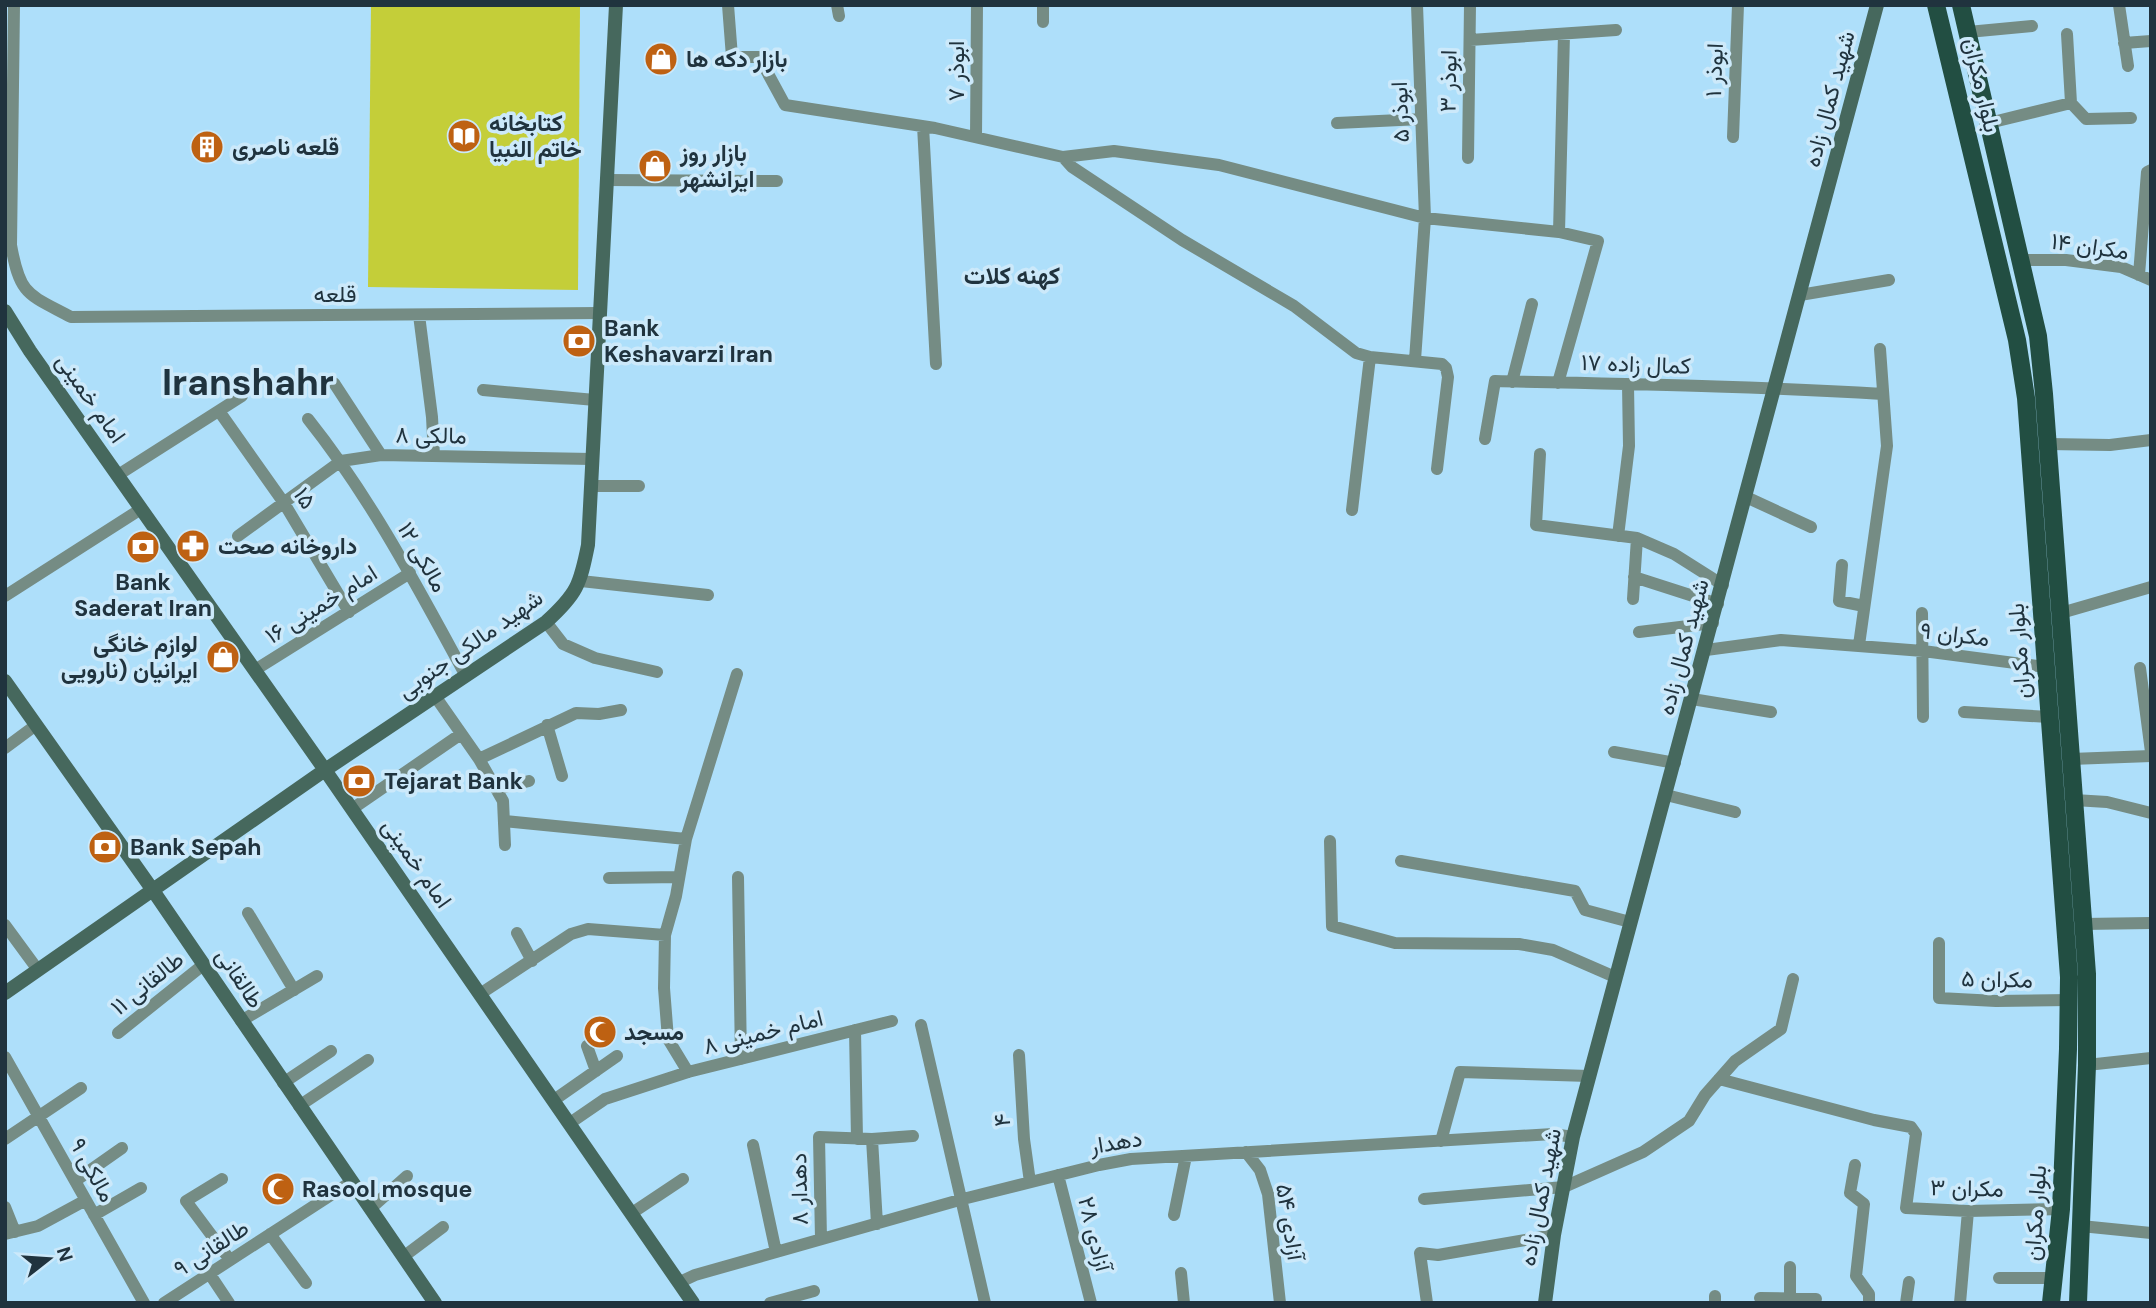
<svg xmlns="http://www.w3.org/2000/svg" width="2156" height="1308" viewBox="0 0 2156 1308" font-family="'DM Sans',Vazirmatn,sans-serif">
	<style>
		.green { fill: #c4ce39 }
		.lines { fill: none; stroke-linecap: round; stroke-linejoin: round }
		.street { stroke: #758c84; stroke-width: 12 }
		.secondary { stroke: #46685d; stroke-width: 14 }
		.primary { stroke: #224e42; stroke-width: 18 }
		.labels { text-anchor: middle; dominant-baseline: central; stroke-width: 7; stroke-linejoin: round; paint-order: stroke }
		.poi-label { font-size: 23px; font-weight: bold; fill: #20333e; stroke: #cce9fa; text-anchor: start }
		.street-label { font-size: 23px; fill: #20333e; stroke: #cce9fa }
		.neighbourhood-label { font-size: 24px; font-weight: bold; fill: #20333e; stroke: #cce9fa }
		.town-label { font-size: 37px; font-weight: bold; fill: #20333e; stroke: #cce9fa }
	</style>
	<rect width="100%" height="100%" fill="#aedffa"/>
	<path class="green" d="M371,5h209l-2,285 -210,-3z"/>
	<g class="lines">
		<path class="street" d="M14,5l-3,240c9,51 17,49 60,72l528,-4
			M728,5l4,52h27l26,48 150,23 128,29 51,-6 105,14 206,53 134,14 39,9 -40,142
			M837,5l2,11
			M2119,5l9,61
			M1043,22v-17
			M1968,32l64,-6
			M2067,34l4,69 15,16 45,-1
			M1470,40l146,-10
			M2124,43l27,-2
			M1337,123l84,-4
			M1989,123l82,-20
			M923,126l13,238
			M976,137l1,-132
			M1733,137l5,-132
			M1063,157l9,10 110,73 112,66 62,47 14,4 72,7 4,4 2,9 -11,92
			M1468,158l2,-153
			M606,180l171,1
			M1559,232l5,-198
			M2021,260h45l55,7 30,13
			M2139,275l8,-103 4,-2
			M1800,295l89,-15
			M419,315l13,102 2,39
			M1415,360l10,-142 -8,-213
			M1512,382l20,-78
			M334,383l47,72
			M483,390l112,10
			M219,411l65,92 65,109
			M308,419c63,79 110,169 158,257
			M1485,439l10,-58c130,3 259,5 388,13
			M2048,444l62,1 41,-5
			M1540,454l-4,71 101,13 37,16 49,31
			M118,475l124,-79
			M591,486h48
			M1746,497l65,30
			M1352,510l18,-153
			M238,536l103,-75 40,-6 211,4
			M1618,536l11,-90 -1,-61
			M1842,565l-3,36 25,5
			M1634,577l84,27
			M581,581l127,14
			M5,596l136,-87
			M1633,599l4,-61
			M1922,613l1,104
			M2061,613l90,-26
			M546,622l17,22 32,14 62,14
			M1639,632l74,-9
			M1859,645l28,-199 -7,-97
			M1706,650l75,-10 142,11 122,16
			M2140,668l11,84
			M255,670l155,-97
			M435,696l44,63 24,42 2,44
			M1692,699l79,13
			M1964,712l85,5
			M547,725l15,51
			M5,748l31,-23
			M1614,752l61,11
			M479,759l97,-46 23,1 22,-4
			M2071,759l80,-3
			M496,789l33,-8
			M1666,795l69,17
			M2074,800l33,2 44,11
			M352,809l109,-75
			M504,821l182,18 -10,57 -11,39 -1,53 4,51 20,33
			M686,839l51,-165
			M1330,841l2,85 63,17 124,1 34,6 62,27
			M1401,861l174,30 10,19 45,12
			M738,877l3,182
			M609,878l70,-1
			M248,913l46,77
			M2083,924l68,-1
			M5,925l33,45
			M517,933l15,28
			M1939,943v55l57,3 73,-1
			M480,994l91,-60 17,-5 77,6
			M241,1021l76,-45
			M921,1025l64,278
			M855,1030l2,109
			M118,1033l85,-68
			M587,1046l9,25
			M1019,1055l5,84 6,43
			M5,1057l139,246
			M2087,1065l64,-7
			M1719,1079l155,41 37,7 5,7 -10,74 62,3 93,-2
			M283,1083l48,-32
			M554,1100l63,-44
			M299,1106l69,-46
			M570,1123l35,-24 83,-27 204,-51
			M5,1139l76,-51
			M872,1139l5,85
			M1441,1141l19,-69 129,4
			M753,1145l23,107
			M1246,1152l14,18 8,24 12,109
			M1855,1165l-5,28 14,11 -8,72 13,18v9
			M1058,1175l33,128
			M222,1179l-36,22 44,59
			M75,1181l47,-33
			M1424,1199l140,-12 79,-35 46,-31 16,-26 30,-34 46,-32 12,-50
			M5,1207l10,25
			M370,1209l37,-33
			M632,1213l51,-34
			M94,1215l47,-27
			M1174,1215l12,-59
			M2081,1226l70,7
			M5,1234l33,-8 48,-26
			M270,1234l36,49
			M821,1239l-2,-102 53,2 41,-3
			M403,1257l40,-30
			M209,1273l20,30
			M1181,1273l3,30
			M1999,1278h56
			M680,1282l15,-7 268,-76 136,-34 32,-6 422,-25 20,3
			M1760,1298l56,1
			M164,1303l187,-121
			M770,1303l44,-12
			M1427,1303l-7,-50 18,2 116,-20
			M1715,1303v-7
			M1790,1303v-36
			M1906,1303l3,-21
			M1960,1303l8,-92"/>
		<path class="secondary" d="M5,311l25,40 295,419 368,533
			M5,681l147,208 283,414
			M5,993l320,-223 221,-148c31,-28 34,-37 42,-77l28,-540
			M1545,1303l9,-68 19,-98 304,-1132"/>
		<path class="primary" d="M1936,5l81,335 9,58 43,579 -1,72 -7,160 -10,94
			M1961,5l77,331 6,58 43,580v91l-9,238"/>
	</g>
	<defs>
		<symbol id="shop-disc" viewBox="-11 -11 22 22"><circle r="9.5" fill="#be6112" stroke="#cce9fa"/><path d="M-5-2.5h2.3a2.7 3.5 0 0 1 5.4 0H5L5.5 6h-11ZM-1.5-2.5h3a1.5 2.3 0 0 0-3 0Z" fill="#fff"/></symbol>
		<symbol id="library-disc" viewBox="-11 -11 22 22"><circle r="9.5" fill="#be6112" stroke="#cce9fa"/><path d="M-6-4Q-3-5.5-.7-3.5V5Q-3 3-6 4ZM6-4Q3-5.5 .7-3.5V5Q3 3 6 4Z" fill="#fff"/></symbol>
		<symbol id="building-disc" viewBox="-11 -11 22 22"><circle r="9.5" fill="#be6112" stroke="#cce9fa"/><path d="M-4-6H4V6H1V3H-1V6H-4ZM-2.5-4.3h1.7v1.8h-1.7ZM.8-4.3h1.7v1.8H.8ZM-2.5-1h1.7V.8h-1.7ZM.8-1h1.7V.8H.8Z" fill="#fff"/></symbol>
		<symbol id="bank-disc" viewBox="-11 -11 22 22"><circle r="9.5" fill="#be6112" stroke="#cce9fa"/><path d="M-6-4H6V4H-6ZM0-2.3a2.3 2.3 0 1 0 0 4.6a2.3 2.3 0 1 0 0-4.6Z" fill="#fff"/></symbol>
		<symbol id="pharmacy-disc" viewBox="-11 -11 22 22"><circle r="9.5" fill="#be6112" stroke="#cce9fa"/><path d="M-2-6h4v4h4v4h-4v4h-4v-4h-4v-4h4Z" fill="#fff"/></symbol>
		<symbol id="mosque-disc" viewBox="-11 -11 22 22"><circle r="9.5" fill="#be6112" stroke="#cce9fa"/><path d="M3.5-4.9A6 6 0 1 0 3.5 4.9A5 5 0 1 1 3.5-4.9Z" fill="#fff"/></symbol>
	</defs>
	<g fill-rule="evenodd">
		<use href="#shop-disc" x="642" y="40" width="38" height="38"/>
		<use href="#library-disc" x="445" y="117" width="38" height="38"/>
		<use href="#building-disc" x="188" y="128" width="38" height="38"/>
		<use href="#shop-disc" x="636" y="147" width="38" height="38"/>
		<use href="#bank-disc" x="560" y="322" width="38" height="38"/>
		<use href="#pharmacy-disc" x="174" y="527" width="38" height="38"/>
		<use href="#bank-disc" x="124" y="528" width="38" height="38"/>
		<use href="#shop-disc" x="204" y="638" width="38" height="38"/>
		<use href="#bank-disc" x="340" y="762" width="38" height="38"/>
		<use href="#bank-disc" x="86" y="828" width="38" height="38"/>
		<use href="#mosque-disc" x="581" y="1013" width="38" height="38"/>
		<use href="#mosque-disc" x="259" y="1170" width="38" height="38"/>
	</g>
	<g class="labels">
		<g class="poi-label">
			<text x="686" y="59">بازار دکه ها</text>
			<text x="489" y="123">کتابخانه<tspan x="489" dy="26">خاتم النبیا</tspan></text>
			<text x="232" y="147">قلعه ناصری</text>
			<text x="680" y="153">بازار روز<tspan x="680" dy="26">ایرانشهر</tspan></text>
			<text x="604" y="328">Bank<tspan x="604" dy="26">Keshavarzi Iran</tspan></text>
			<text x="218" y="546">داروخانه صحت</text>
			<text x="143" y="582" text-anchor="middle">Bank<tspan x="143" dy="26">Saderat Iran</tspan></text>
			<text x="198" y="644" text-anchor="end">لوازم خانگی<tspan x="198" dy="26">ایرانیان (نارویی</tspan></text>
			<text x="384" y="781">Tejarat Bank</text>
			<text x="130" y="847">Bank Sepah</text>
			<text x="624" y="1032">مسجد</text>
			<text x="302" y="1189">Rasool mosque</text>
		</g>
		<g class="street-label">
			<text transform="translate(1714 70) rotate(-88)">ابوذر ۱</text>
			<text transform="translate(956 71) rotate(-90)">ابوذر ۷</text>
			<text transform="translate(1448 81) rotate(-89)">ابوذر ۳</text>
			<text transform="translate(1982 85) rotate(77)">بلوار مکران</text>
			<text transform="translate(1829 99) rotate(-75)">شهید کمال زاده</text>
			<text transform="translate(1400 112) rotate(-92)">ابوذر ۵</text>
			<text transform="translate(2090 246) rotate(8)">مکران ۱۴</text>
			<text x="335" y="294">قلعه</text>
			<text transform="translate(1636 364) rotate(2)">کمال زاده ۱۷</text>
			<text transform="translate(91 398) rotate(55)">امام خمینی</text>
			<text transform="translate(431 435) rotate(1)">مالکی ۸</text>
			<text transform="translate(305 498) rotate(57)">۱۵</text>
			<text transform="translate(423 557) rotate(60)">مالکی ۱۲</text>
			<text transform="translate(321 604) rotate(-32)">امام خمینی ۱۶</text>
			<text transform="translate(1955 634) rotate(7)">مکران ۹</text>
			<text transform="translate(470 644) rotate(-35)">شهید مالکی جنوبی</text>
			<text transform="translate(1683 647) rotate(-75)">شهید کمال زاده</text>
			<text transform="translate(2019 651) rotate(-94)">بلوار مکران</text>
			<text transform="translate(417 863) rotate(55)">امام خمینی</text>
			<text transform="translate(240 978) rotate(56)">طالقانی</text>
			<text transform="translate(1997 979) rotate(1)">مکران ۵</text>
			<text transform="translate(147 983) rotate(-39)">طالقانی ۱۱</text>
			<text transform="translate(763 1032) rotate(-14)">امام خمینی ۸</text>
			<text transform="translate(1002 1120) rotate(-93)">۴</text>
			<text transform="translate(1116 1142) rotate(-9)">دهدار</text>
			<text transform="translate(93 1170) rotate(61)">مالکی ۹</text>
			<text transform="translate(1967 1188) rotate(1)">مکران ۳</text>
			<text transform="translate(799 1189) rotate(-91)">دهدار ۸</text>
			<text transform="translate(1540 1197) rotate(-79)">شهید کمال زاده</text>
			<text transform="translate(2035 1213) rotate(-86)">بلوار مکران</text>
			<text transform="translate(1290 1222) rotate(81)">آزادی ۵۴</text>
			<text transform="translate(1095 1234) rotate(76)">آزادی ۲۸</text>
			<text transform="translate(211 1248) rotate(-33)">طالقانی ۹</text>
		</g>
		<g class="neighbourhood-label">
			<text x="1012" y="275">کهنه کلات</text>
		</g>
		<g class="town-label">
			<text x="248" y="382">Iranshahr</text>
		</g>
	</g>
	<rect width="2156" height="1308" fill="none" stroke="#20333e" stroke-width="14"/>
	<g transform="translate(49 1259) rotate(73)" stroke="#cce9fa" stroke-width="5" paint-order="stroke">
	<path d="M0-5L12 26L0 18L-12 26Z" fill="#20333e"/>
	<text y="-10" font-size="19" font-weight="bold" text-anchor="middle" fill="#20333e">N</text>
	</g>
</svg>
